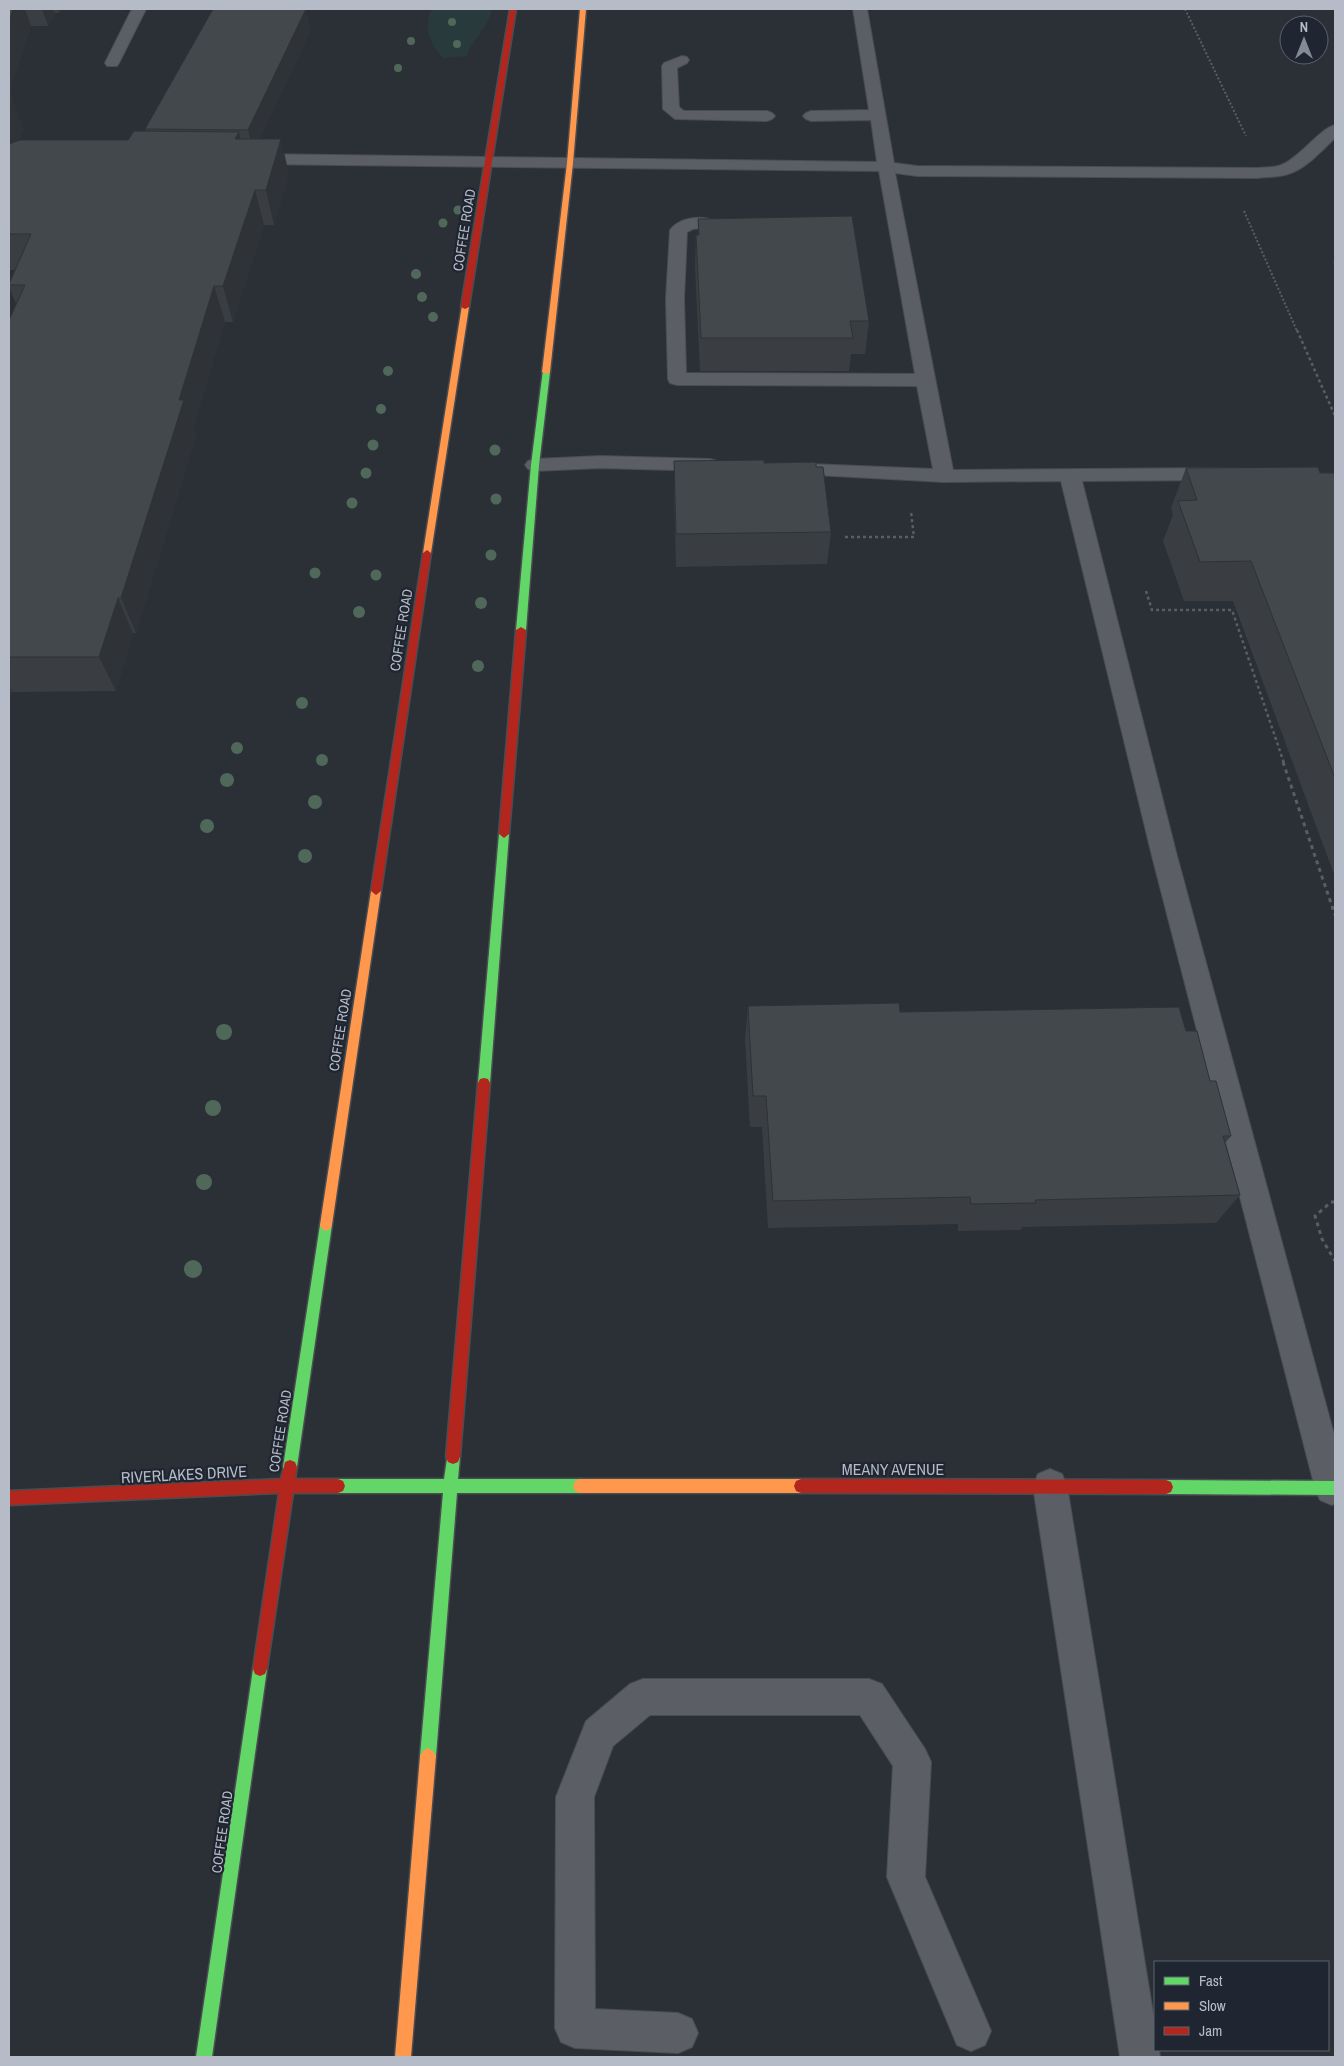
<svg xmlns="http://www.w3.org/2000/svg" width="1344" height="2066" viewBox="0 0 1344 2066" font-family="'Archivo Narrow',sans-serif">
	<style>
		.green { fill: #293a3c }
		.lines { fill: none; stroke-linecap: round; stroke-linejoin: round }
		.lane-casing { stroke: #494c51; stroke-width: 2 }
		.street-casing { stroke: #494c51; stroke-width: 2 }
		.fast-casing { stroke: #494c51; stroke-width: 3 }
		.slow-casing { stroke: #494c51; stroke-width: 3 }
		.jam-casing { stroke: #494c51; stroke-width: 3 }
		.path-far2 { stroke: #595e62; stroke-width: 2; stroke-dasharray: 2 2; stroke-linecap: butt }
		.path-far1 { stroke: #595e62; stroke-width: 2.5; stroke-dasharray: 3 3; stroke-linecap: butt }
		.path { stroke: #595e62; stroke-width: 3; stroke-dasharray: 4 4; stroke-linecap: butt }
		.lane { fill: #5b5e65; fill-rule: evenodd }
		.street { fill: #5b5e65; fill-rule: evenodd }
		.fast { fill: #63d668; fill-rule: evenodd }
		.slow { fill: #ff974d; fill-rule: evenodd }
		.jam { fill: #b3261e; fill-rule: evenodd }
		.tree { fill: #50685a }
		.wall { fill: #3a3e42 }
		.shaded-wall { fill: #2f3236 }
		.building { fill: #43484d; stroke: #2f3236 }
		.labels { text-anchor: middle; dominant-baseline: central; stroke-width: 4.5; stroke-linejoin: round; paint-order: stroke }
		.street-label { font-size: 14px; fill: #b6bcc7; stroke: #1f2631 }
		.near-street-label { font-size: 16px; fill: #b6bcc7; stroke: #1f2631 }
	</style>
	<rect width="100%" height="100%" fill="#2b3036"/>
	<path class="green" d="M436,9h56c-4,20 -19,28 -25,47l-24,2c-14,-17 -18,-26 -13,-47z"/>
	<g class="lines">
		<defs>
			<path id="lane" d="M853,9h14l27,154 23,3 340,2c7,-1 17,0 24,-3 19,-7 38,-36 54,-40v13c-13,12 -29,31 -47,36 -9,3 -21,3 -31,4l-340,-2 -22,-3 58,297 267,-2 7,2 3,4 -3,4 -7,2 -138,1 95,375 158,582v65l-3,2 -12,-5 -5,-12 -163,-632 -91,-375 -117,1 -165,-9 -3,-4 3,-4 7,-2 147,6 -16,-83 -240,-1 -7,-2 -2,-4 -2,-80 4,-69c9,-12 27,-14 40,-11l2,4 -2,4 -17,2 -6,3 -3,67 2,74 229,1 -36,-203 -630,-7 -6,-2 -2,-3 2,-3 6,-2 628,8 -6,-42 -60,1 -5,-2 -3,-3 3,-3 5,-2 58,-1z
				M682,56l5,1 2,3 -2,3 -10,5 2,39 5,4h83l5,2 3,3 -3,3 -5,2 -92,-2 -12,-10 -1,-43 2,-3z
				M600,456l110,3 7,2 3,4 -3,4 -7,2 -110,-3 -65,3 -7,-2 -3,-4 3,-4 7,-2z
				M1050,1469l12,5 5,12 88,539v25h4l1,7h-40l-87,-571 5,-12z
				M643,1679h226l13,5 43,65 6,13 -6,115 66,154 -6,14 -14,6 -14,-6 -70,-168 6,-111 -33,-51h-210l-37,31 -19,51 1,212 83,4 14,6 6,14 -6,14 -14,6 -103,-5 -14,-6 -6,-14 1,-231 30,-76 44,-37z"/>
			<path id="street" d="M132,9h14l-27,54 -2,3h-10l-2,-3z"/>
			<path id="fast" d="M543,370l7,2 -11,93 -13,165 -5,3 -5,-3 15,-165z
				M504,830l5,4 -19,249 -2,4 -4,1 -4,-1 -2,-4 21,-249z
				M326,1219l4,2 2,4 -35,242 -2,5 -5,2 -5,-2 -2,-5 37,-242 2,-4z
				M453,1450l5,2 2,5 -2,22h122l5,2 2,5 -2,5 -5,2h-123l-21,263 -3,5 -5,3 -5,-3 -3,-5 23,-263h-105l-5,-2 -2,-5 2,-5 5,-2h106l4,-27z
				M1166,1480l169,1v14l-169,-1 -5,-2 -2,-5 2,-5z
				M260,1662l5,2 2,5 -55,388h-16l57,-388 2,-5z"/>
			<path id="slow" d="M580,9h6l-13,154 -23,209 -4,2 -4,-2 25,-209z
				M462,305l7,2 -38,246 -4,3 -4,-3z
				M376,887l5,4 -49,334 -2,4 -4,2 -4,-2 -2,-4 51,-334z
				M580,1479h221l5,2 2,5 -2,5 -5,2h-221l-5,-2 -2,-5 2,-5z
				M428,1748l5,3 3,5 -25,301h-16l25,-301 3,-5z"/>
			<path id="jam" d="M510,9h6l-47,298 -4,2 -4,-2z
				M427,550l4,3 -50,338 -5,4 -5,-4 52,-338z
				M521,627l5,3 -17,204 -5,4 -5,-4 17,-204z
				M484,1078l4,1 2,4 -30,374 -2,5 -5,2 -5,-2 -2,-5 32,-374 2,-4z
				M290,1460l5,2 2,5 -2,12h43l5,2 2,5 -2,5 -5,2h-45l-26,176 -2,5 -5,2 -5,-2 -2,-5 26,-176 -270,12v-14l272,-12 4,-17z
				M801,1479l365,1 5,2 2,5 -2,5 -5,2 -365,-1 -5,-2 -2,-5 2,-5z"/>
		</defs>
		<use href="#lane" class="lane-casing"/>
		<use href="#street" class="street-casing"/>
		<use href="#fast" class="fast-casing"/>
		<use href="#slow" class="slow-casing"/>
		<use href="#jam" class="jam-casing"/>
		<path class="path-far2" d="M1185,9l61,127
			M1244,211l53,120"/>
		<path class="path-far1" d="M1297,330l38,86
			M845,537h69l-3,-25
			M1146,591l6,19h80l52,153"/>
		<path class="path" d="M1283,762l52,153
			M1335,1202h-4l-16,14 7,23 13,22"/>
		<use href="#lane" class="lane"/>
		<use href="#street" class="street"/>
		<use href="#fast" class="fast"/>
		<use href="#slow" class="slow"/>
		<use href="#jam" class="jam"/>
	</g>
	<g class="tree">
		<circle cx="452" cy="22" r="4"/>
		<circle cx="411" cy="41" r="4"/>
		<circle cx="457" cy="44" r="4"/>
		<circle cx="398" cy="68" r="4"/>
		<circle cx="458" cy="210" r="4.5"/>
		<circle cx="443" cy="223" r="4.5"/>
		<circle cx="416" cy="274" r="5"/>
		<circle cx="422" cy="297" r="5"/>
		<circle cx="433" cy="317" r="5"/>
		<circle cx="388" cy="371" r="5"/>
		<circle cx="381" cy="409" r="5"/>
		<circle cx="373" cy="445" r="5.5"/>
		<circle cx="495" cy="450" r="5.5"/>
		<circle cx="366" cy="473" r="5.5"/>
		<circle cx="496" cy="499" r="5.5"/>
		<circle cx="352" cy="503" r="5.5"/>
		<circle cx="491" cy="555" r="5.5"/>
		<circle cx="315" cy="573" r="5.5"/>
		<circle cx="376" cy="575" r="5.5"/>
		<circle cx="481" cy="603" r="6"/>
		<circle cx="359" cy="612" r="6"/>
		<circle cx="478" cy="666" r="6"/>
		<circle cx="302" cy="703" r="6"/>
		<circle cx="237" cy="748" r="6"/>
		<circle cx="322" cy="760" r="6"/>
		<circle cx="227" cy="780" r="7"/>
		<circle cx="315" cy="802" r="7"/>
		<circle cx="207" cy="826" r="7"/>
		<circle cx="305" cy="856" r="7"/>
		<circle cx="224" cy="1032" r="8"/>
		<circle cx="213" cy="1108" r="8"/>
		<circle cx="204" cy="1182" r="8"/>
		<circle cx="193" cy="1269" r="9"/>
	</g>
	<path class="wall" d="M9,9h53l-3,4h-4l-7,13h-17l-22,68 1,1h1l13,35 -6,11 110,-1 17,-9v-2l166,-99 -51,109 29,35 -15,51h-10l-31,97h-8l-32,106 3,8 -60,197h-3l-17,58 -104,1 -1,3h-2v-375l7,-16 -7,-17v-3l6,-14h-6z
		M698,219l171,102 -4,33h-14l-2,17h-149l-5,-104 1,-32h2z
		M1335,258v10l-2,-5z
		M674,461l90,2 52,4 15,65 -4,32 -151,3 -2,-73z
		M1186,468l149,5v404l-102,-276h-49l-21,-60 10,-26 -2,-7z
		M748,1006l152,6 286,19 24,50 21,55 -6,7 15,52 -24,28 -194,4 -1,3 -63,1v-7l-190,4 -6,-101h-12l-5,-88z"/>
	<path class="shaded-wall" d="M13,9h12l6,17 -22,68 1,3 1,-2 13,35 -15,29v-137z
		M42,9h11l2,4 -7,13z
		M58,9h4l-3,4z
		M306,9l5,21 -57,123 -6,-23z
		M239,132l8,34 -12,-27z
		M281,139l8,35 -15,51 -8,-35z
		M255,190l9,35 -31,97 -10,-36z
		M214,286l11,36 -32,106 3,8 -60,197 -15,-35 58,-198z
		M118,598l15,35 -17,58 -17,-34z
		M9,686l3,6 -1,3 -2,-4z"/>
	<path class="building" d="M9,9h4l-4,13z
		M213,9h93l-58,121 -103,-1z
		M134,131l105,1 -4,7h46l-15,51h-11l-32,96h-9l-35,114h5l-63,198h-3l-19,59h-90v-337l16,-35h-16v-1l22,-50h-22v-90l11,-4h108z
		M852,216l17,105h-19l3,17h-152l-5,-103h3l-1,-16z
		M764,460v3l52,-1v5h7l8,65 -155,2 -2,-73z
		M1318,467l2,6h15v305l-84,-217 -51,1 -22,-61 19,-1 -11,-32z
		M899,1003l1,9 279,-5 7,24h11l13,50h6l15,55h-8l17,59 -205,5 1,3 -65,1 -1,-7 -197,4 -7,-105h-13l-5,-90z"/>
	<g class="labels">
		<g class="street-label">
			<text transform="translate(464 230) rotate(-81)">COFFEE ROAD</text>
			<text transform="translate(401 630) rotate(-81)">COFFEE ROAD</text>
			<text transform="translate(340 1030) rotate(-81)">COFFEE ROAD</text>
			<text transform="translate(280 1431) rotate(-81)">COFFEE ROAD</text>
			<text transform="translate(222 1832) rotate(-82)">COFFEE ROAD</text>
		</g>
		<g class="near-street-label">
			<text x="893" y="1469">MEANY AVENUE</text>
			<text transform="translate(184 1474) rotate(-3)">RIVERLAKES DRIVE</text>
		</g>
	</g>
	<rect width="1344" height="2066" fill="none" stroke="#b6bcc7" stroke-width="20"/>
	<rect x="1154" y="1961" width="175" height="90" fill="#1f2631" stroke="#5b626d"/>
	<rect x="1164" y="1977" width="25" height="8" fill="#63d668" stroke="#5b626d"/>
	<text x="1199" y="1986" font-size="15" fill="#b6bcc7">Fast</text>
	<rect x="1164" y="2002" width="25" height="8" fill="#ff974d" stroke="#5b626d"/>
	<text x="1199" y="2011" font-size="15" fill="#b6bcc7">Slow</text>
	<rect x="1164" y="2027" width="25" height="8" fill="#b3261e" stroke="#5b626d"/>
	<text x="1199" y="2036" font-size="15" fill="#b6bcc7">Jam</text>
	<g transform="translate(1304 40)"><circle r="24" fill="#1f2631" stroke="#5b626d"/>
	<path d="M0-4L9 19L0 12L-9 19Z" fill="#858b94"/>
	<text y="-8" font-size="14" font-weight="bold" text-anchor="middle" fill="#b6bcc7">N</text>
	</g>
</svg>
